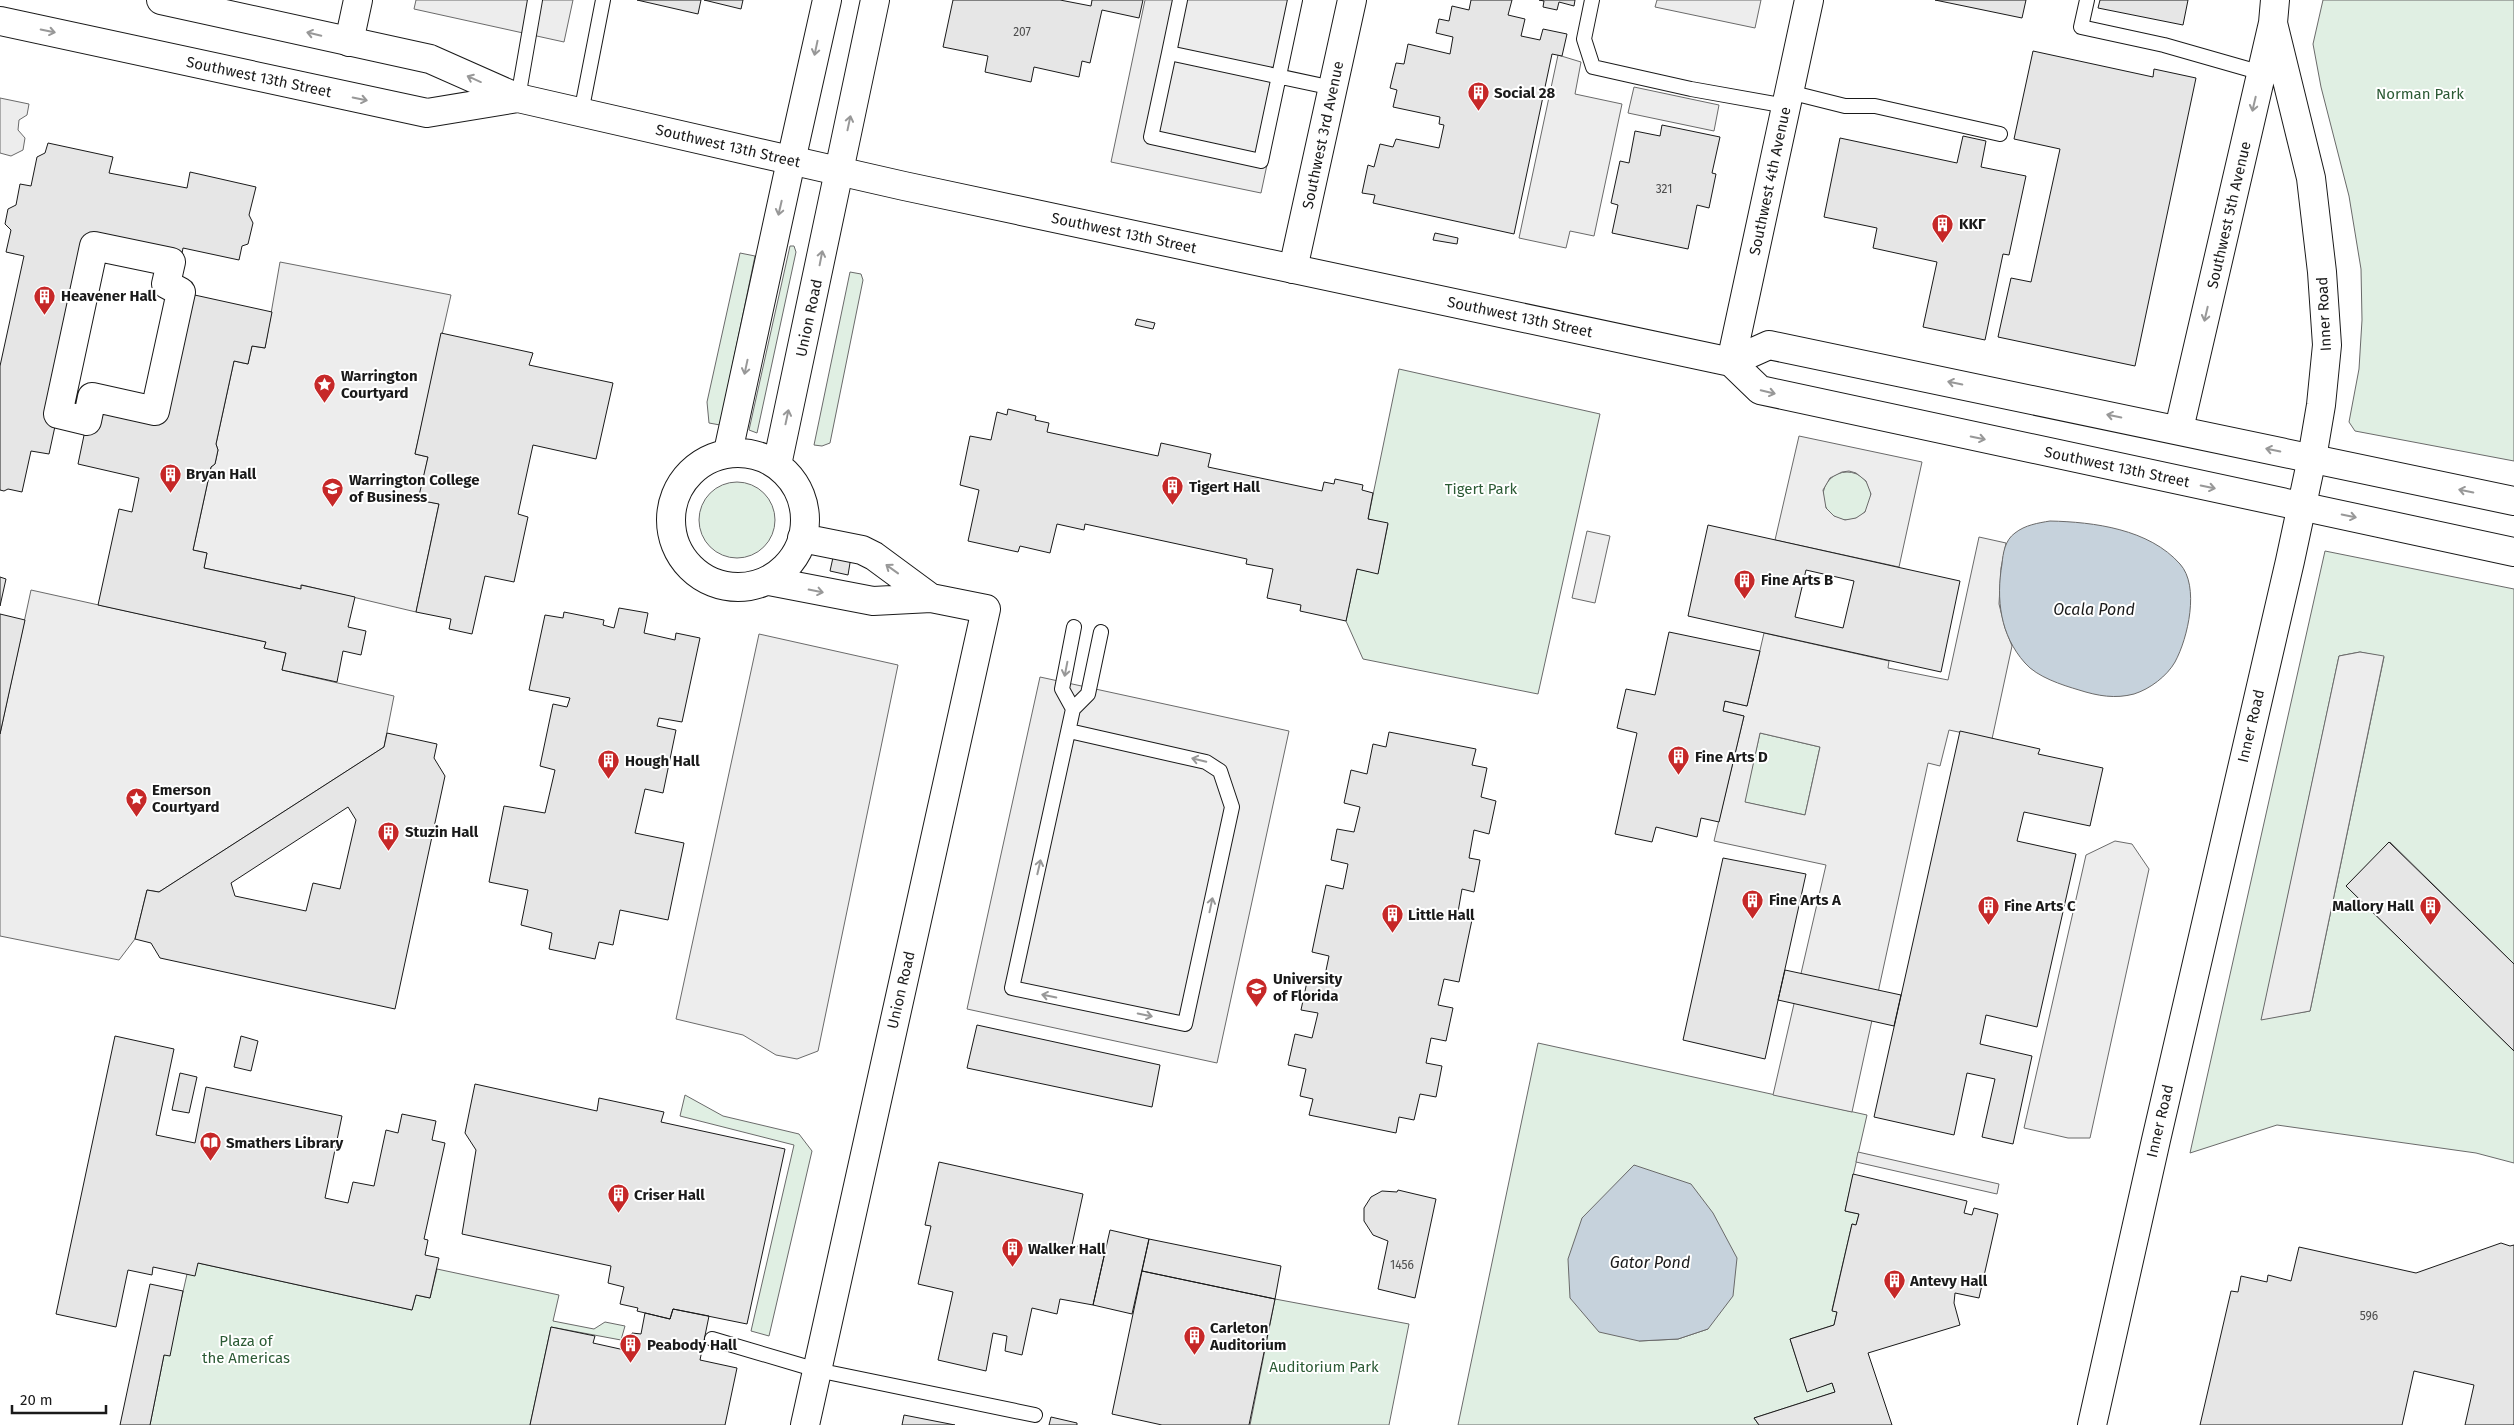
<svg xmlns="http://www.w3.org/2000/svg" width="2514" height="1425" viewBox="0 0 2514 1425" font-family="'Fira Sans',sans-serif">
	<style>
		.green { fill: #e0efe3; stroke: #6a6a6a; fill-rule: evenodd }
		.parking { fill: #ededed; stroke: #6a6a6a; fill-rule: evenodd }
		.water { fill: #c6d2dc; stroke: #6a6a6a }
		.building { fill: #e6e6e6; stroke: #1a1a1a; fill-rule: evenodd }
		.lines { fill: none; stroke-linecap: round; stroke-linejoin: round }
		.lane-casing { stroke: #1a1a1a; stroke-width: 16 }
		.street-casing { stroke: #1a1a1a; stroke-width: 30 }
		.secondary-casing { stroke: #1a1a1a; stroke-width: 30 }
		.primary-casing { stroke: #1a1a1a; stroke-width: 30 }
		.lane { stroke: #fff; stroke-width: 14 }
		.street { stroke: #fff; stroke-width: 28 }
		.secondary { stroke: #fff; stroke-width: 28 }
		.primary { stroke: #fff; stroke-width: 28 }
		.oneway { stroke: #989898 }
		.labels { text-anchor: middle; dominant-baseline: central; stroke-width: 4; stroke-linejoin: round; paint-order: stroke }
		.number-label { font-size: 12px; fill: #4d4d4d }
		.street-label { font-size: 15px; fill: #1a1a1a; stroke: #fff }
		.poi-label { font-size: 15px; font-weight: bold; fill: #1a1a1a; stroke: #fff; text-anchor: start }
		.park-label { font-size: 15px; fill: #2b5a34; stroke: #fff }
		.water-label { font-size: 16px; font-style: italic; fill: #1a1a1a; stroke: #fff }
	</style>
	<rect width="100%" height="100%" fill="#fff"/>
	<path class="green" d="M2323,0h191v461l-159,-30 -6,-9 10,-53 3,-49 -1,-51 -12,-73 -28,-109 -8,-43z
		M790,246h4l2,6 -39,181 -8,-3z
		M740,253l15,3 -35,169 -11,-2 -2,-21z
		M850,272l11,2 2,6 -33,163 -8,3 -8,-1z
		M1399,369l201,45 -62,280 -175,-35 -17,-38 11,-52 21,4 10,-49 -20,-5z
		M1823 496a24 24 0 1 1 48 0a24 24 0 1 1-48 0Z
		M699 520a38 38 0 1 1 76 0a38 38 0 1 1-76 0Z
		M2325,551l189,38v375l-124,-122 -44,44 168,165v112l-38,-10 -199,-28 -87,28zM2360,652l24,5 -74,354 -48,8 77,-363z
		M1760,733l60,14 -15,68 -61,-13z
		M1538,1043l329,72 -22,96 14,3 -3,11 -4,-1 -20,86 5,2 -3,13 -44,14 17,52 25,-8 3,9 -81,26 5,7h-301zM1634,1165l74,164 -30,10 -39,2 -30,-149z
		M685,1095l38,21 76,18 13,17 -43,185 -18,-5 43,-186 -114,-29z
		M198,1263l214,47 4,-15 14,3 7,-29 122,26 -6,26 41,8 11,-7 20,4 -4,14 -70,-13 -21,98h-380l14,-70 10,-23 13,-58z
		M1275,1299l134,25 -20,101h-139z"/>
	<path class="parking" d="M416,0h157l-9,42 -150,-33z
		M1145,0h157l-41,193 -150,-31z
		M1657,0h104l-6,28 -100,-21z
		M1558,55l23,7 -6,32 47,10 -28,132 -24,-5 -4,17 -47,-10z
		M1634,87l85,18 -5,26 -86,-18z
		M0,98l29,6 -2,11 -8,5 -1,10 7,8 -2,12 -12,6 -11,-3z
		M280,262l171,33 -36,159 13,3 -9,43 20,4 -23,108 -114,-27 -1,4 -97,-21 3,-15 -14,-3 18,-83 4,-3 3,-14 -2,-6 18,-83 14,3 4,-18 13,2z
		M1799,436l123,26 -23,105 -124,-27zM1849,471l7,2 10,8 5,13 -6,18 -9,6 -11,2 -11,-4 -8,-8 -3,-18 7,-12 12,-6z
		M1587,531l23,5 -15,67 -23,-5z
		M1979,537l27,6 -5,25 -2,36 6,24 7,18 -20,93 -43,-9 -9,36 -12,-3 -76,349 -79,-17 53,-230 -112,-24 30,-125 -21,-5 2,-10 22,5 17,-73 125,28 -1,7 60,12zM1760,733l60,14 -15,68 -60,-13z
		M31,590l235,52 -2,6 22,5 -4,17 112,26 -10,51 -225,145 -12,-2 -12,49 -16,21 -119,-24v-202z
		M759,634l139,31 -80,386 -21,8 -21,-4 -33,-20 -67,-16z
		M2360,652l24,4 -74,355 -49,9 78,-364z
		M1040,677l249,54 -72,332 -250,-54z
		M2115,841l17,3 17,25 -59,269h-22l-44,-10 62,-273z
		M1858,1152l141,32 -2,10 -141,-32z"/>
	<path class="water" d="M2050,521c44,1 99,8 130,43 20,22 8,74 -5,98 -8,14 -25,27 -41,32 -19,5 -36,2 -55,-4 -17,-5 -42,-13 -54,-27 -25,-28 -29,-64 -23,-99 1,-11 3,-24 13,-31 10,-8 23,-10 35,-12z
		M1634,1165l57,19 22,29 24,45 -4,38 -25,33 -30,10 -39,2 -40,-9 -29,-34 -2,-39 14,-41z"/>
	<path class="building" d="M637,0h64l-3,14z
		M704,0h39l-2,9z
		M953,0h107l31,6 1,-6h51l-4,18 -37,-8 -12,53 -8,-2 -3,16 -45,-10 -3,15 -46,-10 3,-16 -45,-9z
		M1471,0h41l-4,15 17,4 -4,17 19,4 3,-11 24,5 -5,22 -10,-2 -38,180 -141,-31 2,-8 -13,-2 6,-28 6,2 6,-23 13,3 3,-8 43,9 5,-23 -5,-1 1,-7 -47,-10 4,-17 -7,-2 6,-25 8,1 4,-20 42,10 3,-17 -17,-4 3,-14 10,2 3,-15 17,4z
		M1539,0h36l-1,6 -15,-4 -2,8 -14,-3 1,-6z
		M1935,0h91l-4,18z
		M2100,0h88l-5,25 -85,-17z
		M2033,51l120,26 1,-8 42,9 -61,288 -137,-29 13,-59 20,4 29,-133 -46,-10z
		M1662,125l58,12 -8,36 4,1 -7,34 -12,-3 -9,44 -76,-16 6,-28 -7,-2 9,-42 9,2 6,-32 25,5z
		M1963,136l23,5 -5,26 45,9 -17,79 -6,-1 -18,86 -62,-13 14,-65 -64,-14 4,-20 -53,-11 16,-79 117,25z
		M48,143l65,14 -4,16 78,15 3,-16 66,15 -7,28 4,8 -5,21 -6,2 -3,14 -56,-12 -3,16 -86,-18 -45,208 -18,-3 -9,41 -14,-3 -4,2 -4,-1v-124l24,-110 -18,-4 5,-22 -6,-6 3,-15 8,-4 4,-21 11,2 6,-29 8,-4z
		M1435,233l23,5 -1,6 -24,-4z
		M181,292l91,20 -7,36 -13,-2 -4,18 -14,-3 -18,83 2,6 -3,14 -4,3 -18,83 14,3 -3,15 97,21v-4l54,12 -7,30 18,4 -5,24 -18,-4 -6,31 -55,-12 4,-17 -22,-5 2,-6 -168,-37 21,-96 13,3 7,-34 -61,-14 14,-67 63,14z
		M1137,319l18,4 -2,6 -18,-4z
		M441,333l92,20 -4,12 84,18 -17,76 -63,-14 -15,69 10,3 -14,65 -29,-6 -13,58 -23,-5 2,-10 -35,-7 23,-108 -21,-4 10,-43 -13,-3z
		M1008,409l28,7 -1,4 14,3 -2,9 111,24 3,-13 50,11 -3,13 114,24 2,-9 10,2 1,-5 28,6 -1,5 11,3 -5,26 20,4 -10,51 -21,-5 -11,52 -46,-10 1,-6 -34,-7 6,-29 -27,-5 1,-5 -162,-35 -1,6 -27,-6 -7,29 -30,-7 -2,6 -50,-11 11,-51 -19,-5 10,-49 21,4 6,-28 10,3z
		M1708,525l252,56 -19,91 -253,-56zM1806,570l48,11 -11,47 -48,-11z
		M834,553l17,4 -3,18 -18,-4z
		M0,577l6,2 -6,27z
		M619,608l29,5 -4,20 31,7 1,-7 24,5 -18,84 -23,-4 -2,8 19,4 -13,63 -18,-4 -10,44 49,10 -16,77 -48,-10 -7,35 -14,-3 -4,17 -46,-10 3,-16 -31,-8 7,-35 -39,-8 15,-76 41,7 10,-43 -15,-4 13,-62 14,3 3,-9 -41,-8 16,-75 18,3 1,-6 40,8 -1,5 11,3z
		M0,614l25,6 -25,114z
		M1669,632l91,19 -13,55 -22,-5 -2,10 21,5 -25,106 -18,-4 -4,19 -41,-10 -4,15 -37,-8 22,-101 -20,-5 9,-39 29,6z
		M1960,731l80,18 -2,5 65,14 -13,58 -66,-14 -7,29 59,13 -39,173 -51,-12 -6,29 52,12 -19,88 -31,-7 13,-58 -28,-6 -13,62 -80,-18z
		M1389,732l87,17 -4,16 15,3 -6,29 15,4 -7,33 -15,-4 -5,28 11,2 -6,32 -12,-3 -4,23 15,3 -14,67 -15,-3 -6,26 15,3 -7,33 -15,-3 -5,25 16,3 -6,31 -16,-3 -6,26 -15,-3 -3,16 -87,-18 4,-16 -13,-3 6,-27 -18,-4 7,-31 17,4 6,-25 -17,-3 7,-33 16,3 5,-24 -17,-4 14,-67 17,4 5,-25 -17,-4 6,-31 17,3 6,-25 -16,-4 7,-33 16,4 6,-30 13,3z
		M387,733l50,11 -3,14 11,18 -50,233 -235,-51 -9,-15 -16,-4 12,-49 12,2 225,-145zM348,807l8,13 -16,69 -27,-6 -7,28 -71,-15 -4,-13z
		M2389,842l125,122v87l-168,-165z
		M1723,858l83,16 -41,185 -82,-19z
		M1785,970l116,25 -7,31 -116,-26z
		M977,1025l183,40 -8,42 -185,-39z
		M115,1036l59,13 -18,86 39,8 11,-56 136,29 -17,82 23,5 5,-21 21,4 12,-56 12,3 4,-19 34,7 -4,19 13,3 -21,96 4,1 -3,15 14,3 -9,40 -14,-3 -4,15 -214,-47 -3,13 -42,-9 -1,8 -24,-5 -12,57 -60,-13z
		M241,1036l17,5 -7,30 -17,-4z
		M180,1073l17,4 -8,36 -17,-3z
		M475,1084l122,27 2,-13 65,14 -3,10 124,27 -38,175 -74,-15 -3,10 -33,-8 1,-3 -18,-4 4,-17 -16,-4 3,-17 -149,-32 14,-84 -11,-17z
		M939,1162l144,32 -11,51 33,7 -12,53 -33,-6 -3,15 -25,-6 -10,47 -17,-4 2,-15 -14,-3 -7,38 -48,-11 15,-68 -35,-8 13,-58 -6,-1z
		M1853,1174l114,27 -3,12 8,2 2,-7 24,6 -19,84 -24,-5 -1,10 6,22 -92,28 24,72h-133l-5,-7 81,-26 -3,-9 -25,9 -17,-53 44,-14 3,-13 -5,-1 20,-87 4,1 3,-11 -14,-3z
		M1398,1190l38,9 -21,99 -37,-9 10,-48 -15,-6 -9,-14v-13l7,-11 11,-6 15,1z
		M1110,1230l39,9 -17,75 -39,-9z
		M1149,1239l132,27 -6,33 -133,-28z
		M2501,1243l9,3 4,-1v180h-49l9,-40 -60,-14 -12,54h-202l31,-134 7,1 3,-16 26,6 1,-7 23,6 8,-34 117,26z
		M1142,1271l133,28 -26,126h-87l-50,-11z
		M150,1284l33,7 -13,65 -6,-1 -14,70h-30z
		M673,1309l36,7 -9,44 37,8 -12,57h-195l21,-98 44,9 -2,7 36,8 3,-18 9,1 4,-21 25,6z
		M904,1415l51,10h-53z
		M1051,1417l26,6v2h-28z"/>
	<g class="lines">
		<defs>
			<path id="lane" d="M1180,0l-11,53 164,35
				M1592,0l-8,39 9,28 98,22 95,17
				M2087,0l-6,27 83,18 98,28
				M1169,53l-18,84 110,24 34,-161
				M1789,92l56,14h30l125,28
				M518,98l17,-98
				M581,113l22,-113
				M1073,709l-11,-20 12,-62
				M1069,731l137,31 14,9 12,36 -47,217 -173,-36 61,-279 15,-15 13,-62
				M712,1339l105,31 218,45"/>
			<path id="street" d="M349,42l9,-42
				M94,246l77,16 -5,22 15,8 -26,119 -63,-14 -5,24 -29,-7z
				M1293,269l59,-269
				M2179,429l94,-406 2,-23
				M728,452l63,-291
				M671 520a67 67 0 1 1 134 0a67 67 0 1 1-134 0Z
				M777,465l62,-294
				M802,538l60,12 12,6 57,42
				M769,581l104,20 58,-3 55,11 -181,816
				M2092,1425l64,-285 134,-579 22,-103 9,-53 6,-60 -5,-73 -11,-94 -38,-155"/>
			<path id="secondary" d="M791,161l36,-161
				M839,171l36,-171
				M1731,362l78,-362"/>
			<path id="primary" d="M161,0l269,59 88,39 386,88 827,176 29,28 754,162
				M0,21l427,92 91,-15
				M1731,362l38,-17 745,156"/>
		</defs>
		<use href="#lane" class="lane-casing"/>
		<use href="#street" class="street-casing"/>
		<use href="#secondary" class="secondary-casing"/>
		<use href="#primary" class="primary-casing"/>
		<use href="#lane" class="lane"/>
		<use href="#street" class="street"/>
		<use href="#secondary" class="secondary"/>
		<use href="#primary" class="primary"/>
	</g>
	<defs><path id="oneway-shaft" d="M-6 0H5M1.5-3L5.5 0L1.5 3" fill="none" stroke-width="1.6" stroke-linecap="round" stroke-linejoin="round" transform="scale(1.25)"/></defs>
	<g class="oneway">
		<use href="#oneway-shaft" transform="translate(48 31) rotate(12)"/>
		<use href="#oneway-shaft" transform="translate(314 34) rotate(-167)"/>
		<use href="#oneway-shaft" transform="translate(816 48) rotate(102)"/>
		<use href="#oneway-shaft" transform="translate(474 79) rotate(-156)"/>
		<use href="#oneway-shaft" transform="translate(360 99) rotate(12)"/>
		<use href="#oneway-shaft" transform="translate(2254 104) rotate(103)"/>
		<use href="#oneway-shaft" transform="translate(849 123) rotate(-78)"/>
		<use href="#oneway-shaft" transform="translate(780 208) rotate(103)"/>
		<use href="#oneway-shaft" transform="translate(821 258) rotate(-79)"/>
		<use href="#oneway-shaft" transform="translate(2206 314) rotate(103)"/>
		<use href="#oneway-shaft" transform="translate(746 367) rotate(102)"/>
		<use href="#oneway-shaft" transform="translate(1955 383) rotate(-168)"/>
		<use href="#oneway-shaft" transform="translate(1768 392) rotate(13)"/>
		<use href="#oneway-shaft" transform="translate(2114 416) rotate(-168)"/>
		<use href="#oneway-shaft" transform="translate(787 417) rotate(-78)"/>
		<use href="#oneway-shaft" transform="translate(1978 438) rotate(12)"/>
		<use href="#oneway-shaft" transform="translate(2273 450) rotate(-168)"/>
		<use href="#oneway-shaft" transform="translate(2208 487) rotate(12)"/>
		<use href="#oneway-shaft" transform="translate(2466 491) rotate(-168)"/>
		<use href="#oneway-shaft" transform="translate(2349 516) rotate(12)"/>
		<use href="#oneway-shaft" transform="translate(892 569) rotate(-144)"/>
		<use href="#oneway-shaft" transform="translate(816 591) rotate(11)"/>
		<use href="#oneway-shaft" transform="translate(1066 669) rotate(101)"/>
		<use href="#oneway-shaft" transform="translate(1199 760) rotate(-166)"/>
		<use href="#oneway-shaft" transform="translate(1039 867) rotate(-77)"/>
		<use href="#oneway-shaft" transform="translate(1211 905) rotate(-78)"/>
		<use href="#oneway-shaft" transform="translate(1049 996) rotate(-168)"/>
		<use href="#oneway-shaft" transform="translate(1145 1015) rotate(12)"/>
	</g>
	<defs>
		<symbol id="building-pin" viewBox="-11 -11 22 30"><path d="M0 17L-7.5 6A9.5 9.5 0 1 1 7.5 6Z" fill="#c62828" stroke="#fff"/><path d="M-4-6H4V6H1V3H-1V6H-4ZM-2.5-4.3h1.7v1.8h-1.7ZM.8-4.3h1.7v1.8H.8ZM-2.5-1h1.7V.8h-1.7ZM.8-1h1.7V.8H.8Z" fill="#fff"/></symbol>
		<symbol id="sight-pin" viewBox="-11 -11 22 30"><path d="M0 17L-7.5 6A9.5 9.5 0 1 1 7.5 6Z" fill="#c62828" stroke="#fff"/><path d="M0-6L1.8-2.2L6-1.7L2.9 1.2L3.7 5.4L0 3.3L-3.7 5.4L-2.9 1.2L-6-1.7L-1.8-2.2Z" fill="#fff"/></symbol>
		<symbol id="university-pin" viewBox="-11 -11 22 30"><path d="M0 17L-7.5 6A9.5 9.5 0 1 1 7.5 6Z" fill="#c62828" stroke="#fff"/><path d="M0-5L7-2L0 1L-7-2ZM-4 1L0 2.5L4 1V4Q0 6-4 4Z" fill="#fff"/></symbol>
		<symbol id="library-pin" viewBox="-11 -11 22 30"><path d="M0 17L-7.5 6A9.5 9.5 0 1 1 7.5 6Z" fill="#c62828" stroke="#fff"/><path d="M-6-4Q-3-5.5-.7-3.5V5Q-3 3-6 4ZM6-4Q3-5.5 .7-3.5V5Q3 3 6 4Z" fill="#fff"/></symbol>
	</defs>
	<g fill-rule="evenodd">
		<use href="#building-pin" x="1466" y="80" width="25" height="34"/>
		<use href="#building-pin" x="1930" y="212" width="25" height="34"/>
		<use href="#building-pin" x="32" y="284" width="25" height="34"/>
		<use href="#sight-pin" x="312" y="372" width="25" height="34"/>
		<use href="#building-pin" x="158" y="462" width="25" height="34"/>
		<use href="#building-pin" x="1160" y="474" width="25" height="34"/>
		<use href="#university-pin" x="320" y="476" width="25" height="34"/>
		<use href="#building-pin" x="1732" y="568" width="25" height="34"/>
		<use href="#building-pin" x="1666" y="744" width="25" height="34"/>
		<use href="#building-pin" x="596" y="748" width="25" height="34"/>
		<use href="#sight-pin" x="124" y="786" width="25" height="34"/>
		<use href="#building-pin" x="376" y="820" width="25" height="34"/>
		<use href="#building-pin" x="1740" y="888" width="25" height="34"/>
		<use href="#building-pin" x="1976" y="894" width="25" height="34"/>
		<use href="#building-pin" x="2418" y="894" width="25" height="34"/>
		<use href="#building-pin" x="1380" y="902" width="25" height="34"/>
		<use href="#university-pin" x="1244" y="976" width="25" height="34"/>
		<use href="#library-pin" x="198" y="1130" width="25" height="34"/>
		<use href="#building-pin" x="606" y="1182" width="25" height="34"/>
		<use href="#building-pin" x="1000" y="1236" width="25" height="34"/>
		<use href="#building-pin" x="1882" y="1268" width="25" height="34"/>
		<use href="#building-pin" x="1182" y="1324" width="25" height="34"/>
		<use href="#building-pin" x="618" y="1332" width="25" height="34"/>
	</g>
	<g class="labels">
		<g class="number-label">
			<text x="1022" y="32">207</text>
			<text x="1664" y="189">321</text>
			<text x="1402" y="1265">1456</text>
			<text x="2369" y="1316">596</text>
		</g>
		<g class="street-label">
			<text transform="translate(259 77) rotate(12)">Southwest 13th Street</text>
			<text transform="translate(1323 135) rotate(-78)">Southwest 3rd Avenue</text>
			<text transform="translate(728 146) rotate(13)">Southwest 13th Street</text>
			<text transform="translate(1770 181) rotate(-78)">Southwest 4th Avenue</text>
			<text transform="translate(2229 215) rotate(-77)">Southwest 5th Avenue</text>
			<text transform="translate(1124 233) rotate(12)">Southwest 13th Street</text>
			<text transform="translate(2324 314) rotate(-93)">Inner Road</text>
			<text transform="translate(1520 317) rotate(12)">Southwest 13th Street</text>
			<text transform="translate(809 318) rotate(-78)">Union Road</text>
			<text transform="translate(2117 467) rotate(12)">Southwest 13th Street</text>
			<text transform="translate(2251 726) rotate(-77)">Inner Road</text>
			<text transform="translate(901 990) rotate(-77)">Union Road</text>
			<text transform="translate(2160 1121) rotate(-77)">Inner Road</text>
		</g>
		<g class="poi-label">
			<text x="1494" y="93">Social 28</text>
			<text x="1959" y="224">ΚΚΓ</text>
			<text x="61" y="296">Heavener Hall</text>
			<text x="341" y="376">Warrington<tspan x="341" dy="17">Courtyard</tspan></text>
			<text x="186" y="474">Bryan Hall</text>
			<text x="349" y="480">Warrington College<tspan x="349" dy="17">of Business</tspan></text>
			<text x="1189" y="487">Tigert Hall</text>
			<text x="1761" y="580">Fine Arts B</text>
			<text x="1695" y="757">Fine Arts D</text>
			<text x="625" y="761">Hough Hall</text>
			<text x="152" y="790">Emerson<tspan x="152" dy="17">Courtyard</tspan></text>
			<text x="405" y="832">Stuzin Hall</text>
			<text x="1769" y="900">Fine Arts A</text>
			<text x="2004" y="906">Fine Arts C</text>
			<text x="2414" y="906" text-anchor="end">Mallory Hall</text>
			<text x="1408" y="915">Little Hall</text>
			<text x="1273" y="979">University<tspan x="1273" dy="17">of Florida</tspan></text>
			<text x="226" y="1143">Smathers Library</text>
			<text x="634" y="1195">Criser Hall</text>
			<text x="1028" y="1249">Walker Hall</text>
			<text x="1910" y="1281">Antevy Hall</text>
			<text x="1210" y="1328">Carleton<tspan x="1210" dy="17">Auditorium</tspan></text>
			<text x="647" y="1345">Peabody Hall</text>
		</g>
		<g class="park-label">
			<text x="2420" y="94">Norman Park</text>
			<text x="1481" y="489">Tigert Park</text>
			<text x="246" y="1341">Plaza of<tspan x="246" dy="17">the Americas</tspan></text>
			<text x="1324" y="1367">Auditorium Park</text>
		</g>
		<g class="water-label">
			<text x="2094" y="609">Ocala Pond</text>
			<text x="1650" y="1262">Gator Pond</text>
		</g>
	</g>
	<path d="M12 1405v8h94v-8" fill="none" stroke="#1a1a1a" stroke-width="2.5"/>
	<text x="20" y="1405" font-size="15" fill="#1a1a1a" stroke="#ffffff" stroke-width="4" paint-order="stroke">20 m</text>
</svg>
